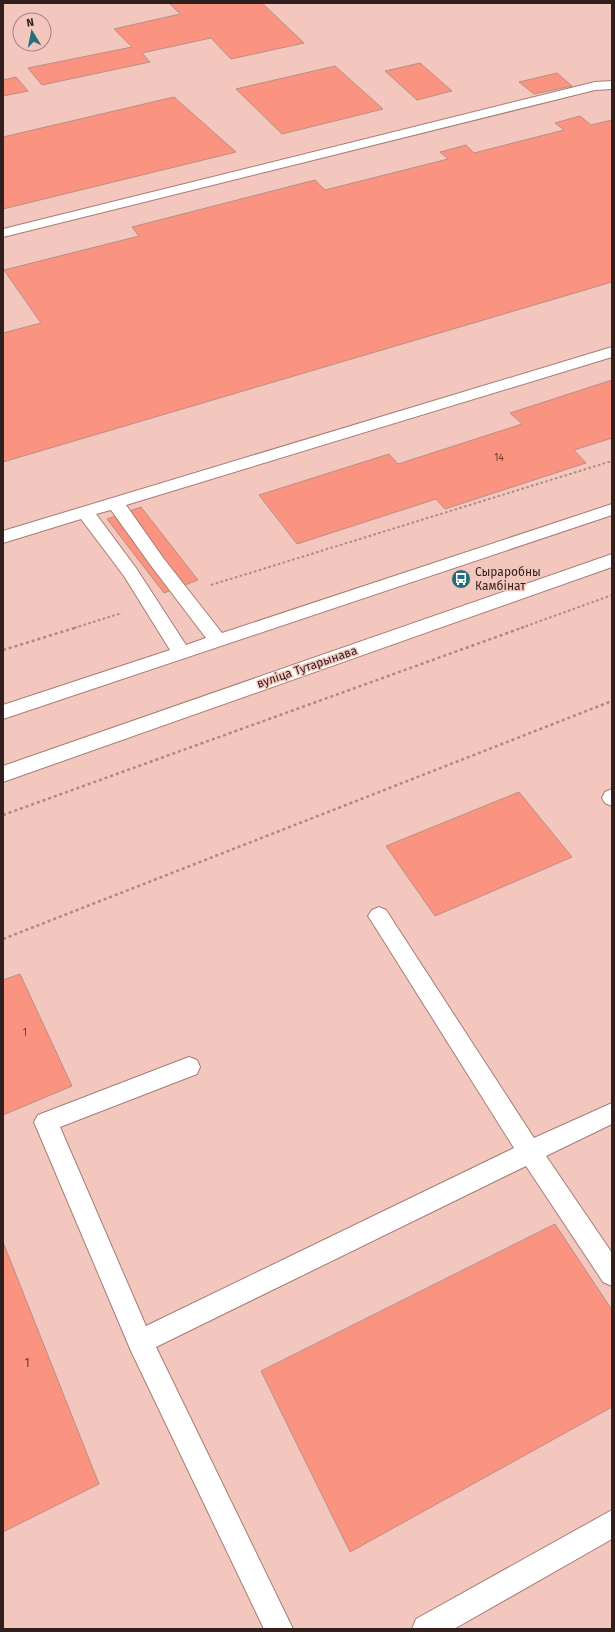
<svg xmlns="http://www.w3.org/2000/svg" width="615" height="1632" viewBox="0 0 615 1632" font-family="'Fira Sans',sans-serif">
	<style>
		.building { fill: #fa9380; stroke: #b98f86 }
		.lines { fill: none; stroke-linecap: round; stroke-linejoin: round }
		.service-casing { stroke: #a57c74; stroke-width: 2 }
		.tertiary-casing { stroke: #a57c74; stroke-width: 2 }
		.path-far1 { stroke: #ac8982; stroke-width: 2; stroke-dasharray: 2.5 2.5; stroke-linecap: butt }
		.path { stroke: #ac8982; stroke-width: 2.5; stroke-dasharray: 3 3; stroke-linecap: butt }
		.service { fill: #fff; fill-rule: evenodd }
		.tertiary { fill: #fff; fill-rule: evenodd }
		.labels { text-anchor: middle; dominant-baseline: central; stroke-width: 3; stroke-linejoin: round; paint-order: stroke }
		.number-label { font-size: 10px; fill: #623c35 }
		.poi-label { font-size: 12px; fill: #301f1c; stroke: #f4c7be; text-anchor: start }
		.street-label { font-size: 12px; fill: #301f1c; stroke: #f4c7be }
		.near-number-label { font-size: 12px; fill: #623c35 }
	</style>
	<rect width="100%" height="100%" fill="#f4c7be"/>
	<path class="building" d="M169,3h93l42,40 -73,16 -20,-21 -69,15 8,9 -108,23 -14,-17 104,-21 -18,-18 66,-15z
		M420,63l32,28 -35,9 -32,-29z
		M335,66l48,43 -101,25 -46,-45z
		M557,73l15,13 -38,8 -15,-12z
		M16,77l12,14 -25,5v-16z
		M174,97l62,55 -233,57v-72z
		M580,116l11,9 21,-5v162l-609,180v-129l38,-10 -37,-53 135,-34 -7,-9 183,-47 10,10 123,-31 -8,-7 26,-7 8,8 90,-23 -9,-7z
		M612,380v58l-38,12 12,13 -141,46 -9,-10 -139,45 -38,-49 130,-41 9,10 124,-40 -12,-11z
		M141,507l57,73 -34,13 -57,-74z
		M519,792l53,65 -137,59 -49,-70z
		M20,974l52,112 -69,29v-135z
		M555,1224l57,86v97l-262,145 -89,-181z
		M3,1242l96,242 -96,48z"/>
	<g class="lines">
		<defs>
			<path id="service" d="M612,81v8l-17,1 -592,147v-8l592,-147z
				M612,347v10l-486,148 38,54 58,74 390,-129v11l-609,204v-14l167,-55 -46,-74 -43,-57 -78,24v-12zM111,510l41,57 54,71 -20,7 -50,-77 -40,-54z
				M612,789v17l-7,-3 -3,-5 3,-6z
				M379,907l7,3 148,228 78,-35v21l-66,32 66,97v33l-9,-4 -77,-116 -370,181 137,282h-29l-133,-278 -97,-229 4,-7 143,-55 8,-3 8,3 3,7 -3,7 -137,53 86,199 368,-178 -142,-226 -4,-6 4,-6z
				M612,1510v29l-158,90h-42l4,-10z"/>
			<path id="tertiary" d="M612,554v13l-609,215v-16z"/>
		</defs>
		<use href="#service" class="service-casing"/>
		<use href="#tertiary" class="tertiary-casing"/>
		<path class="path-far1" d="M211,585l401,-124
			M74,628l48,-15
			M521,628l91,-33"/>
		<path class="path" d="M3,650l75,-23
			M3,815l521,-188
			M3,939l609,-238"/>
		<use href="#service" class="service"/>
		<use href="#tertiary" class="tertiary"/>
	</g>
	<defs>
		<symbol id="bus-disc" viewBox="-11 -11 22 22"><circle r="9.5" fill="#266e7a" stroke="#f4c7be"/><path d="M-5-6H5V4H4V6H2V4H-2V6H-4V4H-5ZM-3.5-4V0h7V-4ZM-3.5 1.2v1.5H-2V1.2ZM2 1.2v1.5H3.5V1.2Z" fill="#fff"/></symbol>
	</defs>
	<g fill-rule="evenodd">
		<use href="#bus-disc" x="450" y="568" width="22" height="22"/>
	</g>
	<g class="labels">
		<g class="number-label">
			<text x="499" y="458">14</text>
			<text x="25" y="1033">1</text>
		</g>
		<g class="poi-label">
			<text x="475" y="572">Сыраробны<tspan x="475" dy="14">Камбінат</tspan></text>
		</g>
		<g class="street-label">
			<text transform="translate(307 667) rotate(-19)">вуліца Тутарынава</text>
		</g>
		<g class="near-number-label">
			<text x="27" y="1363">1</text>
		</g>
	</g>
	<rect width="615" height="1632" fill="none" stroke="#301f1c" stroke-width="8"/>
	<g transform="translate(32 32) rotate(350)"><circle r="19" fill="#f4c7be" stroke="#a6847d"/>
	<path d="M0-3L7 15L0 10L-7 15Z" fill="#266e7a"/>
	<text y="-6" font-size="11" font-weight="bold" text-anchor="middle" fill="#301f1c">N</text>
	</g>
</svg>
